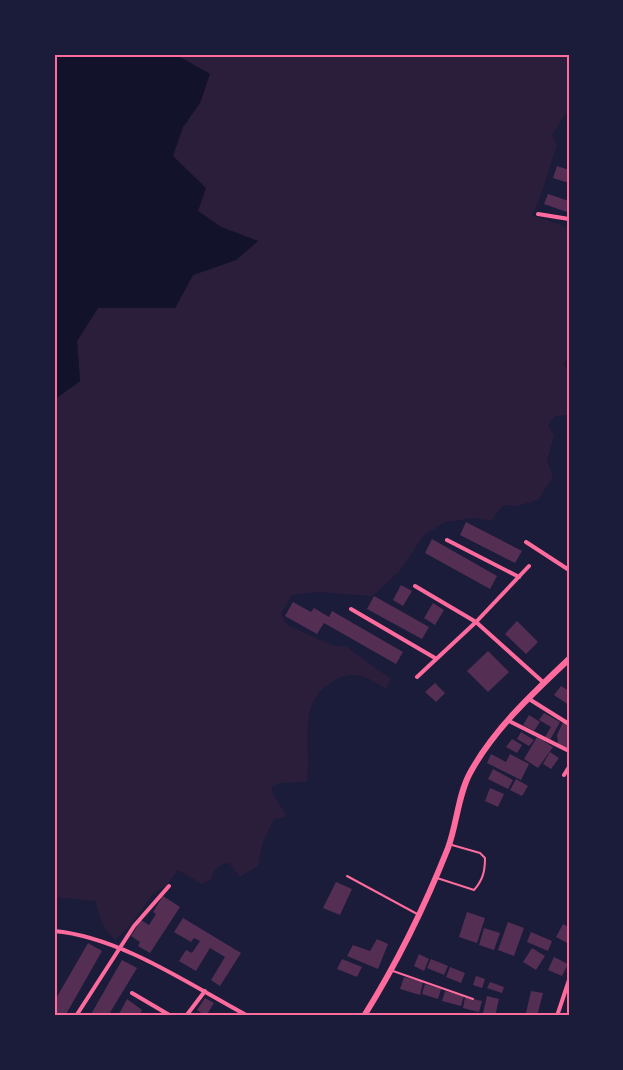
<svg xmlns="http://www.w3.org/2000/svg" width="623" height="1070" viewBox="0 0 623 1070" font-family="Raleway,sans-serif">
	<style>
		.green { fill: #2a1e3b }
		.water { fill: #12122b }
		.building { fill: #542f53 }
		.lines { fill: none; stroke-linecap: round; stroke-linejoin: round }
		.service { stroke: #ff6b9d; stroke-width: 2 }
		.minor { stroke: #ff6b9d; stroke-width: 4 }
		.secondary { stroke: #ff6b9d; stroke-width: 6 }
		.neatline { fill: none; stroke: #ff6b9d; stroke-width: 2 }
	</style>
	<rect width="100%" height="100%" fill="#1b1b3a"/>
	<path class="green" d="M175,54h394v55l-17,26 5,11c-8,19 -15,53 -25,69l37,13v129l-5,6 5,11v41l-14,1 -7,9 6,11 -7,25 6,16 -15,23 -21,6 -14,-1 -12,16 -17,-3 -29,4 -22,14 -24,36 -27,24 -54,-4 -26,3 -11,19 6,11 45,20 15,2 44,32 -5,10c-17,-11 -30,-20 -51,-9 -40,21 -23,66 -28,102l-27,1 -8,3 1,9 13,19 -2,4 -10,1 -11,23 -5,24 -18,11 -11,-14c-11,1 -15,6 -18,17l-9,4 -24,-14 -12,16 -14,9 -22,31 -15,14c-11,-10 -17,-24 -19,-39l-42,-4v-497l26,-19 -3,-40 21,-33h77l18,-33 43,-15 21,-19 -36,-14 -24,-16 -10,-40 -15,-15 11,-29 17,-24z"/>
	<path class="water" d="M54,54h121l35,20 -10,29 -17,24 -10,29 33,32 -8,23 23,16 37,14 -22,19 -43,15 -18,33h-77l-21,33 3,40 -26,19z"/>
	<path class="building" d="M557,166l12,4v13l-16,-5z
		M548,194l21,7 -2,11 -23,-8z
		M466,522l56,29 -7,12 -55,-28z
		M432,539l65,37 -7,13 -65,-36z
		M401,585l11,6 -9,15 -10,-6z
		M374,596l55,31 -7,12 -55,-30z
		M293,602l18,10 3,-4 15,9 3,-6 71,41 -7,12 -72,-41 -7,11 -32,-18z
		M433,603l11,7 -9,15 -11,-7z
		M517,621l21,21 -12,12 -21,-20z
		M488,651l21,21 -21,20 -21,-21z
		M435,683l10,10 -9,9 -11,-10z
		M561,686l8,5v14l-15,-10z
		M544,713l16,9 -10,18 -5,-3 6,-10 -12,-7z
		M529,715l11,7 -6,9 -11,-6z
		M563,722l6,4v24l-11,-6 -1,-9z
		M521,732l13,8 -5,6 -12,-7z
		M537,737l16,10 -15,21 -14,-9z
		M512,739l10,6 -5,8 -11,-6z
		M550,752l9,6 -8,11 -8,-5z
		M491,754l15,8 4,-8 19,10 -8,16 -34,-17z
		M493,769l20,11 -5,9 -20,-10z
		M516,779l12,7 -6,10 -12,-6z
		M490,788l14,6 -6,13 -13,-6z
		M336,882l16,7 -12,26 -17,-7z
		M163,896l17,11 -30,46 -12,-7 2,-4 -9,-6 10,-16 8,5 7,-11 -3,-2z
		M467,912l18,6 -8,25 -18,-6z
		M183,918l58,35 -21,33 -9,-6 14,-23 -15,-9 -14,23 -17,-10 7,-11 6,3 8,-12 -6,-3 -3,4 -17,-10z
		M508,922l16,6 -10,28 -16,-6z
		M563,924l6,3v17l-13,-7z
		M484,928l16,5 -6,17 -15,-5z
		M531,932l21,9 -4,10 -21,-9z
		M377,939l11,5 -10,25 -31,-13 6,-11 17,6z
		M88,943l14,8 -37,65h-11v-14z
		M532,948l13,8 -9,14 -13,-8z
		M419,954l10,5 -5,12 -10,-5z
		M554,957l14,7 -6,12 -14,-6z
		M342,959l20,8 -5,10 -20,-8z
		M431,959l17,7 -4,9 -17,-7z
		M122,960l15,8 -26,43 -2,5h-19z
		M450,967l15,6 -4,10 -15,-6z
		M476,976l9,3 -3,9 -9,-3z
		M404,977l19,5 -3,13 -20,-6z
		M490,982l14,5 -2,6 -15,-5z
		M425,984l16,5 -3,10 -16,-5z
		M445,991l19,5 -3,10 -19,-5z
		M531,991l12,2 -6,23 -11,-3z
		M487,996l12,3 -4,17 -12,-3z
		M465,997l17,4 -3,11 -16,-4z
		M205,998l9,5 -8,13 -9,-6z
		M127,999l15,11 -3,6 -20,-2z"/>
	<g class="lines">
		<path class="service" d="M347,876l72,39
			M437,878l37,12c9,-10 11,-19 11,-32l-5,-5 -28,-8
			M393,971l80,28"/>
		<path class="minor" d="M538,214l31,5
			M447,540l72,37
			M526,542l43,28
			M415,586l61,36 68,61
			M351,609l84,49
			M417,677l59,-55 53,-56
			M529,699l40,25
			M509,721l60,30
			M564,775l5,-8
			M54,931c67,6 136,54 194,85
			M132,993l39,23
			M76,1016l58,-90 35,-40
			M186,1016l19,-25
			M557,1016l12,-36"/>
		<path class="secondary" d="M364,1016c33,-53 61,-110 84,-168 9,-24 10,-53 22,-75 24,-44 63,-80 99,-114"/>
	</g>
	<rect width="623" height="1070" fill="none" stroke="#1b1b3a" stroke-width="111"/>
	<rect x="56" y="56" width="512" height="958" class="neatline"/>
</svg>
